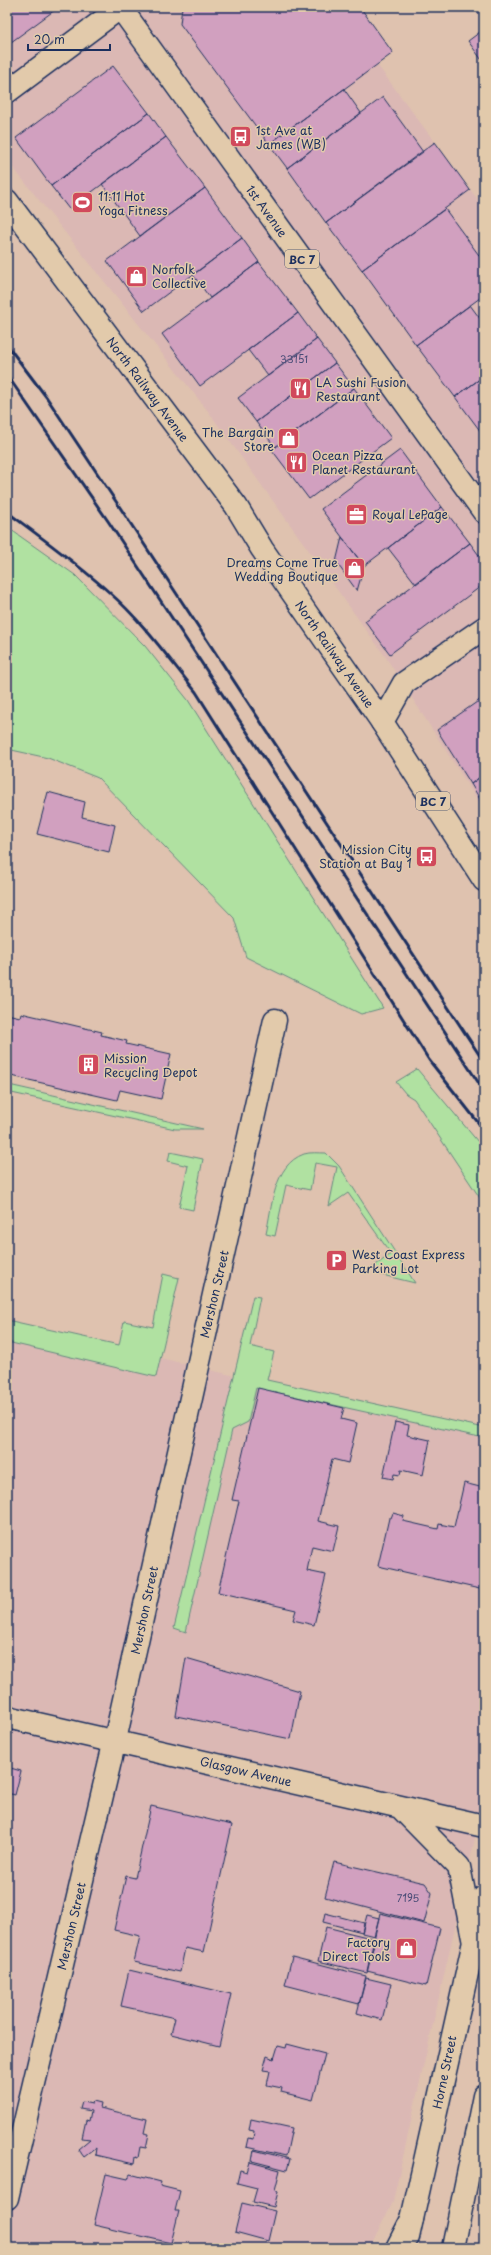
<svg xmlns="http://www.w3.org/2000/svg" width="491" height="2255" viewBox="0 0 491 2255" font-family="'Playpen Sans',sans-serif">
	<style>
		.built { fill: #dbb8b4 }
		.green { fill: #b0e1a1; stroke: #668880 }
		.building { fill: #d1a0bf; stroke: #1b2f5e }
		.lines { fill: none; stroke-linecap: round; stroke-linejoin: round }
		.minor-casing { stroke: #1b2f5e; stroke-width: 25 }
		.major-casing { stroke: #1b2f5e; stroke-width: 25 }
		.highway-casing { stroke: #1b2f5e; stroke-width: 25 }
		.minor { stroke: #e2caab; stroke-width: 22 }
		.major { stroke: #e2caab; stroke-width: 22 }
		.highway { stroke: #e2caab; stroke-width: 22 }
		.rail { stroke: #1b2f5e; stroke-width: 3 }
		.labels { text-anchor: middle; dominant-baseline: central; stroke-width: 3; stroke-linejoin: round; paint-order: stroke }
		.number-label { font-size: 10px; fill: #484b76 }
		.shield { fill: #e2caab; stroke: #575e75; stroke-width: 1 }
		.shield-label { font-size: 11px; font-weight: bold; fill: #1b2f5e }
		.poi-label { font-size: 12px; fill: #1b2f5e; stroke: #e2caab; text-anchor: start }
		.street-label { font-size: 12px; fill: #1b2f5e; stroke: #e2caab }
	</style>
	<rect width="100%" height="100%" fill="#dfc2af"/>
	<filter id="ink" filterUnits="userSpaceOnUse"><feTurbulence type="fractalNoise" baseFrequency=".025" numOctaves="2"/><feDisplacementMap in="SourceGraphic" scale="8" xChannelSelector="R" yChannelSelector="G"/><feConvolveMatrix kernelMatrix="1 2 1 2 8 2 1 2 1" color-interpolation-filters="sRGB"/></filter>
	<g filter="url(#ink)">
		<path class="built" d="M7,7h327l150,201v602l-99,-154 -177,-245 -201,-251z
			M7,1321l477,115v362l-91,403 -23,47h-363z"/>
		<path class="green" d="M7,527l68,48 70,71 43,54 195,308 -22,6 -115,-57 -12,-39 -136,-140 -50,-20 -41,-9z
			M417,1069l67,80v55l-70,-105 -8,-5 -10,-12z
			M7,1085h2l194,44h-28l-168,-37z
			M170,1152l33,7 -10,51 -14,-3 9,-41 -20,-5z
			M326,1153l13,13 76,117 -37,-9 -5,-7 18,-13 -43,-61 -19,13 8,-39 -22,-4 -5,27 -24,-5 -11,51 -9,-2c6,-26 7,-69 38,-80 6,-2 15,-1 22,-1z
			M163,1274l16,4 -23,99 -149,-35v-22l112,25 5,-24 29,6z
			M253,1296l7,1 -10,49 24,6 -7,28 213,47 4,-2v13l-228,-50 -8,34 -16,8 -46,202 -12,-4z"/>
		<path class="building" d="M7,7h52l-52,38z
			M182,7h178l33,46 -124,91 -89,-120z
			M484,29v34l-16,-22z
			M113,66l36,47 -98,73 -35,-48z
			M344,89l17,24 -74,55 -18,-24z
			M383,97l40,55 -97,71 -39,-55z
			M149,113l17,24 -97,72 -18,-23z
			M166,137l39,51 -65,48 -38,-52z
			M435,142l35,48 -108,80 -36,-47z
			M205,188l37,50 -98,73 -37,-50z
			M445,209l39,53v33l-68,50 -54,-75z
			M242,238l17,24 -49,36 -17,-23z
			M259,262l39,51 -98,73 -38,-52z
			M470,305l14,19v52l-29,21 -39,-52z
			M298,313l19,26 -49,37 -20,-26z
			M317,339l18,24 -79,59 -18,-24z
			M335,363l19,25 -79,59 -19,-25z
			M484,376v60l-29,-39z
			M354,388l37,50 -82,61 -37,-49z
			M400,450l42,57 -78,59 -43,-57z
			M442,507l28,36 -54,41 -28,-36z
			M342,537l22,29 -7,25 -21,-29z
			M470,543l14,19v22l-94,70 -25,-33z
			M484,697v77l-13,10 -34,-54z
			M484,774v32l-13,-22z
			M48,792l37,10 -3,15 33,8 -6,27 -72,-18z
			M21,1013l81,19 -1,3 26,6 -1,3 45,10 -10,45 -41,-9 -3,10 -110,-25v-61l13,3z
			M258,1388l86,20 -3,11 16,4 -9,40 -16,-4 -14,62 21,5 -6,25 -21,-5 -5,25 19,4 -12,50 -21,-5 3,-10 -78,-18 21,-91 -7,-1z
			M395,1422l14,3 -2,10 23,5 -7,35 -22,-5 -1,5 -6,-1 -1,5 -10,-2z
			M464,1483l20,5v102l-106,-24 11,-48h2l2,-5 11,3 -1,5 35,8 1,-5 15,3z
			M186,1658l114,33 -9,48 -115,-23z
			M7,1767l14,4 -6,24 -8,-2z
			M151,1806l81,19 -28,127 -19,-4 -5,24 -46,-10 6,-26 -26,-6 12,-54 9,2z
			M334,1862l91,21 7,10 -8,30 -99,-26z
			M325,1913l39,10 -2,9 -39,-10z
			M380,1913l60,15 -14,58 -59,-15z
			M367,1915l12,3 -5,18 -12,-3z
			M326,1927l49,12 -8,34 -49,-12z
			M292,1957l74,19 -7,28 -74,-19z
			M129,1970l102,24 -12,52 -48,-12 4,-16 -54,-12z
			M366,1978l25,6 -9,36 -25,-7z
			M287,2044l38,10 -12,46 -32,-8 1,-4 -15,-3 3,-14 -7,-1 4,-14 7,3 4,-13 8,2z
			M93,2101l8,2 -1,5 47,11 -3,14 5,1 -3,14 -6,-1 -2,11 -3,-1 -1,7 -39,-9 1,-7 -12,9 -6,-8 12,-10 -8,-1 4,-18 3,1 2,-10 -11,-2 2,-7 10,2z
			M251,2119l41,9 -6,28 -40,-9 2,-9 5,1 1,-8 -5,-1z
			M254,2150l36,9 -3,11 -35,-9z
			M250,2162l30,8 -5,20 3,2 -4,15 -21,-5 4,-14 -20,-5 3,-13 7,2z
			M106,2174l22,5 2,-5 31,8 -1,4 20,5 -5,20h4l-8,32 -77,-18z
			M242,2203l33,8 -7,30 -33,-9z"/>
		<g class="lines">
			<defs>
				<path id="minor" d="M7,92l114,-85
					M382,722l22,-39 80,-55
					M7,1717l477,109
					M400,1807l59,60 14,71
					M7,2198l108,-458 160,-720"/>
				<path id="major" d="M120,7l364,505
					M7,201l229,305 26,43 120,173 102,158
					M408,2237l76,-340
					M453,2248l31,-152"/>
				<path id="highway" d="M397,2248l15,-29"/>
			</defs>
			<use href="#minor" class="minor-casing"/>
			<use href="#major" class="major-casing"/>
			<use href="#highway" class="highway-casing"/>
			<use href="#minor" class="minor"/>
			<use href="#major" class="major"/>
			<use href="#highway" class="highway"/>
			<path class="rail" d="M7,345l40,53 76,114 361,550
				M7,375l101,146 376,570
				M7,512c35,26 71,52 103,81 33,29 59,66 86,99l233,368 55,70"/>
		</g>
	</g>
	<defs>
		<symbol id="bus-square" viewBox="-11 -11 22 22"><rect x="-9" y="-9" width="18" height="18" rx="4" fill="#d1495b" stroke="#e2caab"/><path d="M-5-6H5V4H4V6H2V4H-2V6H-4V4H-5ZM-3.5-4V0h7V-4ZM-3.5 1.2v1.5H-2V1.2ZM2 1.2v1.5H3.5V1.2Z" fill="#fff"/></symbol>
		<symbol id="stadium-square" viewBox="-11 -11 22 22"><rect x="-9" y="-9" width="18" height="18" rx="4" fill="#d1495b" stroke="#e2caab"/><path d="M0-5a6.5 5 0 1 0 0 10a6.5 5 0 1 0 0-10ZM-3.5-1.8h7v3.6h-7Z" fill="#fff"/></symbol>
		<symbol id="shop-square" viewBox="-11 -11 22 22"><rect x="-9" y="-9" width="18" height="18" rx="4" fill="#d1495b" stroke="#e2caab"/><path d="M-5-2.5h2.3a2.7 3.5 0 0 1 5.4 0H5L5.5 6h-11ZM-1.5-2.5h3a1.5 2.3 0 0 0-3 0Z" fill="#fff"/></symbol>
		<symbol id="restaurant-square" viewBox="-11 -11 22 22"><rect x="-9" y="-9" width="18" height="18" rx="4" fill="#d1495b" stroke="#e2caab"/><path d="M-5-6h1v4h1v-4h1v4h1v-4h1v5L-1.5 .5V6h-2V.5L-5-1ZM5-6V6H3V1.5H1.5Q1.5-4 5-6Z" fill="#fff"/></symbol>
		<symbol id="office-square" viewBox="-11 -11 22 22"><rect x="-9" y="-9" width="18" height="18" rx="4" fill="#d1495b" stroke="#e2caab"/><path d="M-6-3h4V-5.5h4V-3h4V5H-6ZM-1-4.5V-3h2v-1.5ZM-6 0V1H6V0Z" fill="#fff"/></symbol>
		<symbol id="building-square" viewBox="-11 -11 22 22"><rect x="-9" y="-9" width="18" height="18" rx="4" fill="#d1495b" stroke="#e2caab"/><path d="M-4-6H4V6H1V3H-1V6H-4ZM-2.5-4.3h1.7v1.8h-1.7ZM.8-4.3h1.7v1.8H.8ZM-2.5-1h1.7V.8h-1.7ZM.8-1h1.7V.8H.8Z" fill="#fff"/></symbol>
		<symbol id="parking-square" viewBox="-11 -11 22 22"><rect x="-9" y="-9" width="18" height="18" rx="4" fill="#d1495b" stroke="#e2caab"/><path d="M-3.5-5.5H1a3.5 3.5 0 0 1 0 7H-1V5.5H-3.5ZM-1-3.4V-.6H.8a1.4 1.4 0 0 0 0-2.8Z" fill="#fff"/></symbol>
	</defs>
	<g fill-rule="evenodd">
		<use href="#bus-square" x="228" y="124" width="25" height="25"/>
		<use href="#stadium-square" x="70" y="190" width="25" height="25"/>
		<use href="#shop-square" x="124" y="264" width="25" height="25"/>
		<use href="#restaurant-square" x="288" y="376" width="25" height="25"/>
		<use href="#shop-square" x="276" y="426" width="25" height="25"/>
		<use href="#restaurant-square" x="284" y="450" width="25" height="25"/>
		<use href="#office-square" x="344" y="502" width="25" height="25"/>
		<use href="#shop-square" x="342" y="556" width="25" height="25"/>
		<use href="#bus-square" x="414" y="844" width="25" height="25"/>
		<use href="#building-square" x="76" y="1052" width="25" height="25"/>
		<use href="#parking-square" x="324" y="1248" width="25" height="25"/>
		<use href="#shop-square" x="394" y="1936" width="25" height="25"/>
	</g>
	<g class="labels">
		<g class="number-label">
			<text x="294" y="358">33151</text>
			<text x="408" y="1897">7195</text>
		</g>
		<g class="shield">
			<rect x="285" y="250" width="34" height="18" rx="3"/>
			<rect x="416" y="792" width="34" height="18" rx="3"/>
		</g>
		<g class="shield-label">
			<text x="302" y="259">BC 7</text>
			<text x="433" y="801">BC 7</text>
		</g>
		<g class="poi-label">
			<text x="256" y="130">1st Ave at<tspan x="256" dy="14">James (WB)</tspan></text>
			<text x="98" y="196">11:11 Hot<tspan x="98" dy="14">Yoga Fitness</tspan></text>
			<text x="152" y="269">Norfolk<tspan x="152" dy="14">Collective</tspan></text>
			<text x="316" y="382">LA Sushi Fusion<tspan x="316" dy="14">Restaurant</tspan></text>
			<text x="274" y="432" text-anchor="end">The Bargain<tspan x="274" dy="14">Store</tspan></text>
			<text x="312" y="455">Ocean Pizza<tspan x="312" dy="14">Planet Restaurant</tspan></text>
			<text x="372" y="514">Royal LePage</text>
			<text x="338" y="562" text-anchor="end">Dreams Come True<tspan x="338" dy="14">Wedding Boutique</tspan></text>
			<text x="412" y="849" text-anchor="end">Mission City<tspan x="412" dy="14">Station at Bay 1</tspan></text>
			<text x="104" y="1058">Mission<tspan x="104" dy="14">Recycling Depot</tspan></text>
			<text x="352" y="1254">West Coast Express<tspan x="352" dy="14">Parking Lot</tspan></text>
			<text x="390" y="1942" text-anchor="end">Factory<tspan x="390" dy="14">Direct Tools</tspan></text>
		</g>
		<g class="street-label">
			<text transform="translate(267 211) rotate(54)">1st Avenue</text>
			<text transform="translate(148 389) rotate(53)">North Railway Avenue</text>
			<text transform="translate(335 654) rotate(55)">North Railway Avenue</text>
			<text transform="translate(214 1294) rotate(-77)">Mershon Street</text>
			<text transform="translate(144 1610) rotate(-78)">Mershon Street</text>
			<text transform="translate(246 1771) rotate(13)">Glasgow Avenue</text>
			<text transform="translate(71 1926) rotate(-77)">Mershon Street</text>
			<text transform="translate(444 2072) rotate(-78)">Horne Street</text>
		</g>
	</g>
	<rect width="491" height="2255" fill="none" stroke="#e2caab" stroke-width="24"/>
	<rect x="12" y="12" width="467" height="2231" fill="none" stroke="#1b2f5e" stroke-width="1.5" filter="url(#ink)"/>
	<path d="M28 44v6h82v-6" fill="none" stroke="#1b2f5e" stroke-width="2"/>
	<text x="34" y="44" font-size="12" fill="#1b2f5e" stroke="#e2caab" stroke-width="3" paint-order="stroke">20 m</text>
</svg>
